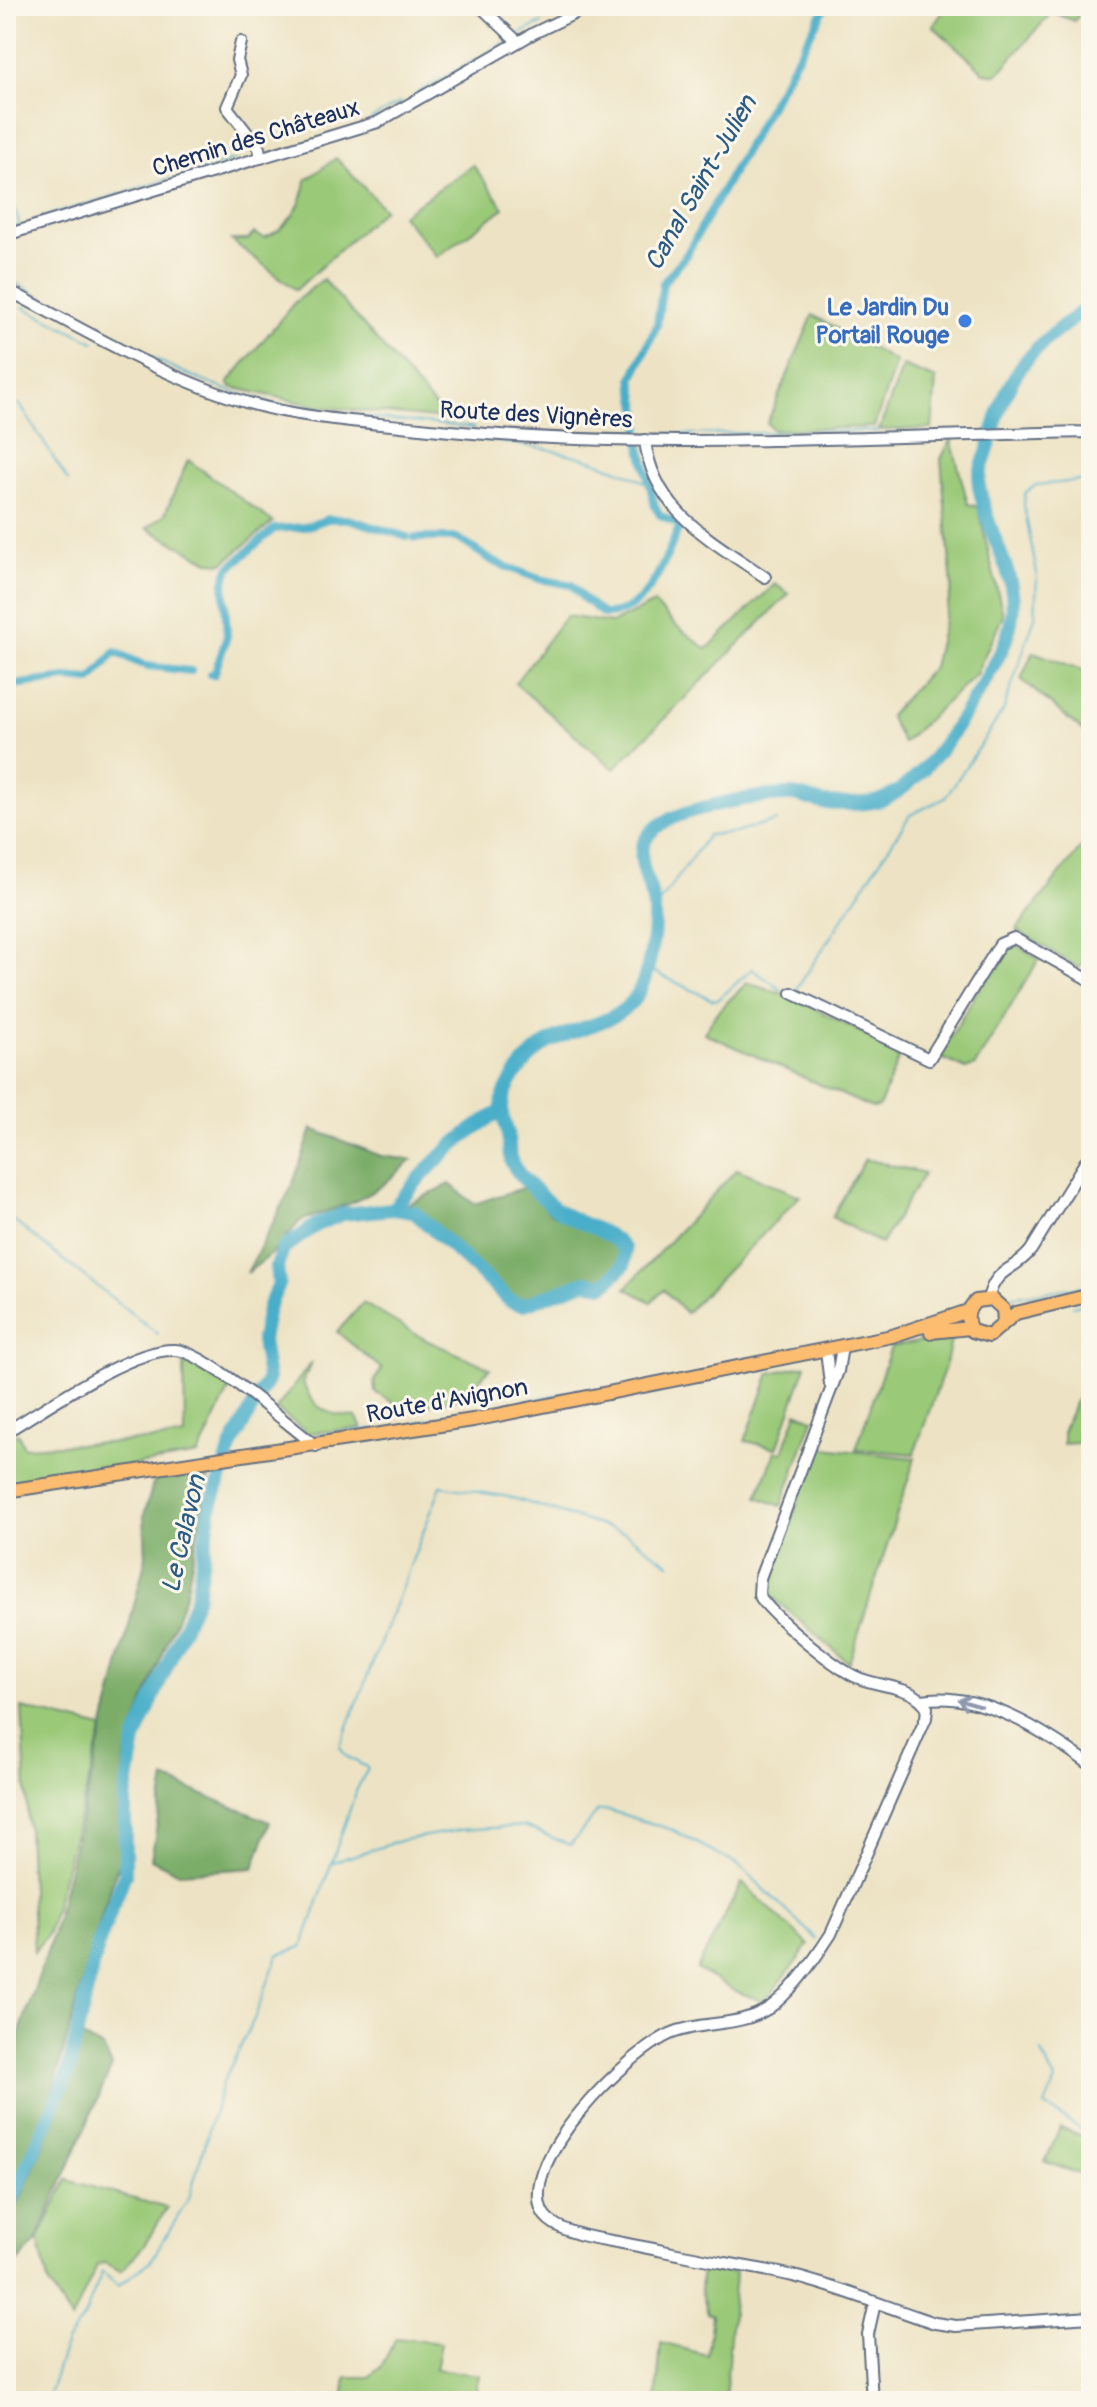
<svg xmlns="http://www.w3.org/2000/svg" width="1097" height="2407" viewBox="0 0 1097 2407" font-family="Pangolin,sans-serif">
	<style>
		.green { fill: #9ac977; stroke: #5a7c6a; stroke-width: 2 }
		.forest { fill: #7bad68; stroke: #4b6e63; stroke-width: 2 }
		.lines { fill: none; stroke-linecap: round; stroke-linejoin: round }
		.stream { stroke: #4aaec9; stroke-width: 2 }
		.canal { stroke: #4aaec9; stroke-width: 8 }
		.river { stroke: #4aaec9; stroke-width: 14 }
		.minor-casing { stroke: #646e82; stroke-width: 14 }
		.major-casing { stroke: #646e82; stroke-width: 16 }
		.minor { stroke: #fff; stroke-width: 10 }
		.major { stroke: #fcbd6f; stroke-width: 12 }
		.oneway { stroke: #8d97ae }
		.shop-dot { fill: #3f7fe0; stroke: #fbf7ec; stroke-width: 3 }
		.labels { text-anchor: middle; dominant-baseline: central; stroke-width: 6; stroke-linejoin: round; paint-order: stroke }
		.street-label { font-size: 24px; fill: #1b2f5e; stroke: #fbf7ec }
		.shop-label { font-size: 24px; font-weight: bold; fill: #366cbe; stroke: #fbf7ec; text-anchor: end }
		.water-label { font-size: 26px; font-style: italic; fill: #2b5b83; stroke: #fbf7ec }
	</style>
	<rect width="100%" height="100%" fill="#fbf7ec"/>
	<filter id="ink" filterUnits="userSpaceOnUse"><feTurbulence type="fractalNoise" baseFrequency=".0125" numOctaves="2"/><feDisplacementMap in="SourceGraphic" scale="16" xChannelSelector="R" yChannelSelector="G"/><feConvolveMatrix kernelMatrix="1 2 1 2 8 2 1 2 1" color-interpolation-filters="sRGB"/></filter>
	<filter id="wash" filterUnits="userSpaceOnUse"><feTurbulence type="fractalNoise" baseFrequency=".006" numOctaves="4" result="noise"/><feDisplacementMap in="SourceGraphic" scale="32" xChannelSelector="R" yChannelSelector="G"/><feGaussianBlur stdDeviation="1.8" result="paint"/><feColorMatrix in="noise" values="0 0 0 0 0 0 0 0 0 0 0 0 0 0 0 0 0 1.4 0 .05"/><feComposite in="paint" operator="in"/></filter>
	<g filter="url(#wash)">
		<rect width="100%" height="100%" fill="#ede3c4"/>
		<path class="green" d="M947,6h138l-11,15 -22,-9 -55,63 -12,-2 -52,-47z
			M336,158l48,51 -88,81 -65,-50h17l6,-7 10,5c25,-10 39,-33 42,-58z
			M473,165l31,43 -67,49 -35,-42z
			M323,279l123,140 -125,-12 -90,-20 -3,-4 66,-80z
			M813,315l83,47 -22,65 -101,3 -6,-7z
			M903,366l33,13 -4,50 -53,1z
			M951,439l17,65 10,3 25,108 -27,59 -73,69 -14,-27 44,-49 19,-80 -11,-128z
			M188,460l85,62 -50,41 -14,-1 -62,-34 18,-14z
			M775,584l14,10 -175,175 -99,-86 51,-67 46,7 42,-20 21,22 32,24z
			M1033,652l58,21v65l-70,-59z
			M1083,845l8,4v104l-12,15 -63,-38z
			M1014,944l25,15 -64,107 -9,3 -27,-12 64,-110z
			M747,983l43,13 111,56 -22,55 -7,1 -168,-75 13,-21z
			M865,1159l59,14 -43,71 -49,-27z
			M737,1169l63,27 -114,117 -22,-23 -13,12 -25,-14z
			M363,1303l63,37 64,28 -27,29 -58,12 -30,-17 -1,-11 8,-12 -45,-37z
			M952,1336l-7,31 -31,87 -58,-5 35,-102z
			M184,1358l22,10 24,20 -32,67 -192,31v-47l12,-6 6,14c54,-4 108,-3 161,-11z
			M312,1362l-9,20c8,27 27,34 53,35l6,11 -54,5 -32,-24z
			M806,1365l-29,83 -32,-7 25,-68z
			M1091,1367c0,32 -18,42 -12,72l12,-2v5l-28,2v-14z
			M797,1412l16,7 -32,87 -24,-9 19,-46 7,1z
			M815,1447l100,11 -66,205 -77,-66 -1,-11z
			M22,1708l81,20 -55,205 -14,19z
			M742,1883l67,62 -38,49 -9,7 -29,-11 -36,-21z
			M1060,2128l31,12v38l-46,-16z
			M67,2180l100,28 -24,39 -22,24 -16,-8 -8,2 -25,55 -23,-35 -11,-45z
			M702,2267l33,6 -10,128h-69l5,-58 46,12 5,-40 -5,-2 -7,-22z
			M396,2338l45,5 -5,26 43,6 -5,22 -131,4 3,-24h23l12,-10z"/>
		<path class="forest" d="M312,1129l69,27 31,4 -30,26 -28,16 -54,19 -27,32 -26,20 45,-87z
			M450,1184l24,20 52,-17 25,27 62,26 8,11 -2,13 -16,17 -20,-3 -61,22c-26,-5 -77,-81 -116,-95z
			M210,1470l-24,123 -55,142 -7,28 -4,97 -23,68 -49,180 -42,94v-129l46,-136 94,-380 -2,-42 11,-38z
			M165,1779l105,43 -16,46 -75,5 -28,-14z
			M82,2037l21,11 9,18 -76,176 -30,32v-42l68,-159z"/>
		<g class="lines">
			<path class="stream" d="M518,35l24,-12
				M415,94l94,-54
				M371,119l30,-17
				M179,176l56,-16
				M6,185l14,40 -14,3
				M30,221l139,-42
				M6,277c74,42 164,97 245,121 72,20 150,22 223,30
				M23,307l71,35
				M19,403l49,78
				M408,432c80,9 168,12 240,52
				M640,435l237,-4
				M655,909l53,-74 27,-2 41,-12
				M648,969l65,31 6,-1 33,-30 30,21h8
				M796,990l114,-175 35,-17 58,-87 32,-94 2,-43 -13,-68 1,-13 11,-8 55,-5
				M6,1215l152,119
				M1010,1297l81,-12
				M1073,1306l18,-4
				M417,1422l168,-33
				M315,1436l57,-7
				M333,1862l70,-22 57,-10 64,-4 46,19 28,-34 10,-1 65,20 67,36 76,73
				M1042,2053l13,28 -10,25 46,30
				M121,2399l12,2
				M47,2401l19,-59 18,-24 18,-46 16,14 33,-25 38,-63 33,-114 33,-67 23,-62 24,-8 2,-5 53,-153 11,-21 -22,-12 -6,-9 101,-261 68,11 116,36 45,31"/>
			<path class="canal" d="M639,435l1,-18 -8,-38 25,-54 6,-42 23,-28 140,-249
				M415,538h42l37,24 45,17 33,6 11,13 20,16c45,2 62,-55 77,-89l-20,-10 -5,-8 -15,-63
				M147,666l44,5
				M210,674l4,1 13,-39 -3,-54 5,-14 45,-39 31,-2 23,-8h20l59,18
				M6,677l7,8 53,-7 25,2 24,-28 26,12"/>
			<path class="river" d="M393,1209c31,-38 66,-75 109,-98
				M6,2214l62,-141 29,-126 28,-73v-76l10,-58 62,-144 14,-91 21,-60 36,-66 -6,-39 6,-32 11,-24 -2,-18 7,-18 32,-23 27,-11 50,-5 21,3 96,89 12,4 63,-23 19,3 20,-20 1,-15c-18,-23 -47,-24 -70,-42 -14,-11 -35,-30 -43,-45 -4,-9 -2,-18 -4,-27 -1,-9 -6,-19 -6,-27 -1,-22 25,-51 41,-63 26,-19 72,-20 92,-48 14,-20 20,-62 19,-87 0,-26 -26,-55 -3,-79 22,-24 107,-37 139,-37 12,0 22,6 34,8 17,1 46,3 62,-5 43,-19 81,-88 105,-128 49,-81 2,-108 -12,-184 -2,-11 7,-29 10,-40 20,-79 38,-94 102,-141"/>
		</g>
	</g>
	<g filter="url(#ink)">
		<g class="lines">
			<defs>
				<path id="minor" d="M480,6l38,36
					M241,42l-4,18 4,15 -14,32 32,41 2,10
					M6,235l372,-113 156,-89 56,-27
					M6,289c78,41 161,91 246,115 55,15 112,18 168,24 222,24 448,8 671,4
					M645,440c8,71 66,100 120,137
					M792,993l137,66 71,-115 14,-6 77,43
					M988,1299c8,-33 26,-27 43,-49l60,-97
					M842,1347l-4,24 -78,207 -1,17c12,20 73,70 95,81 23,12 60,8 73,32l-1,10 -95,216c-16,25 -38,57 -62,74 -31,20 -66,12 -99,26 -43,20 -151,125 -128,177 9,19 45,26 64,29 40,7 79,16 119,23 28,5 56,9 83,17 43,12 84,29 127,43l21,3 135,-9
					M826,1350l4,34
					M6,1432c40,-24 125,-84 169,-82 30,1 113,75 141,96
					M922,1700c59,-10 123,32 169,65
					M872,2401l-4,-67 7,-31"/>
				<path id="major" d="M1004,1323l-1,-14 -11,-10 -16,2c-10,9 -11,19 -4,30l17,5 27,-23 75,-18
					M931,1332l39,-4
					M6,1491l467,-71 419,-84 76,-25"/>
			</defs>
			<use href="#minor" class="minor-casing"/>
			<use href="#major" class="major-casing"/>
			<use href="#minor" class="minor"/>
			<use href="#major" class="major"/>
		</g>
		<defs><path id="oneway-shaft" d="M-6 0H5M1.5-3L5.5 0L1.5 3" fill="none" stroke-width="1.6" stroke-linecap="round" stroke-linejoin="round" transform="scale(2)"/></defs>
		<use class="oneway" href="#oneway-shaft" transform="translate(970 1703) rotate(-164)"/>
	</g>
	<circle class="shop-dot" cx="965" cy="321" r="8"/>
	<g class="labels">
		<g class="street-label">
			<text transform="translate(256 138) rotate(-17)">Chemin des Châteaux</text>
			<text transform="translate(536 415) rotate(3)">Route des Vignères</text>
			<text transform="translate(447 1401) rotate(-10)">Route d'Avignon</text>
		</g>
		<g class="shop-label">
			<text x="949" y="307">Le Jardin Du<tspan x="949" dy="28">Portail Rouge</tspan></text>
		</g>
		<g class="water-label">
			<text transform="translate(701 183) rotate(-60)">Canal Saint-Julien</text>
			<text transform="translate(184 1534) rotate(-77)">Le Calavon</text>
		</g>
	</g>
	<rect width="1097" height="2407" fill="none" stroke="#fbf7ec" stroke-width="32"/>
</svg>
